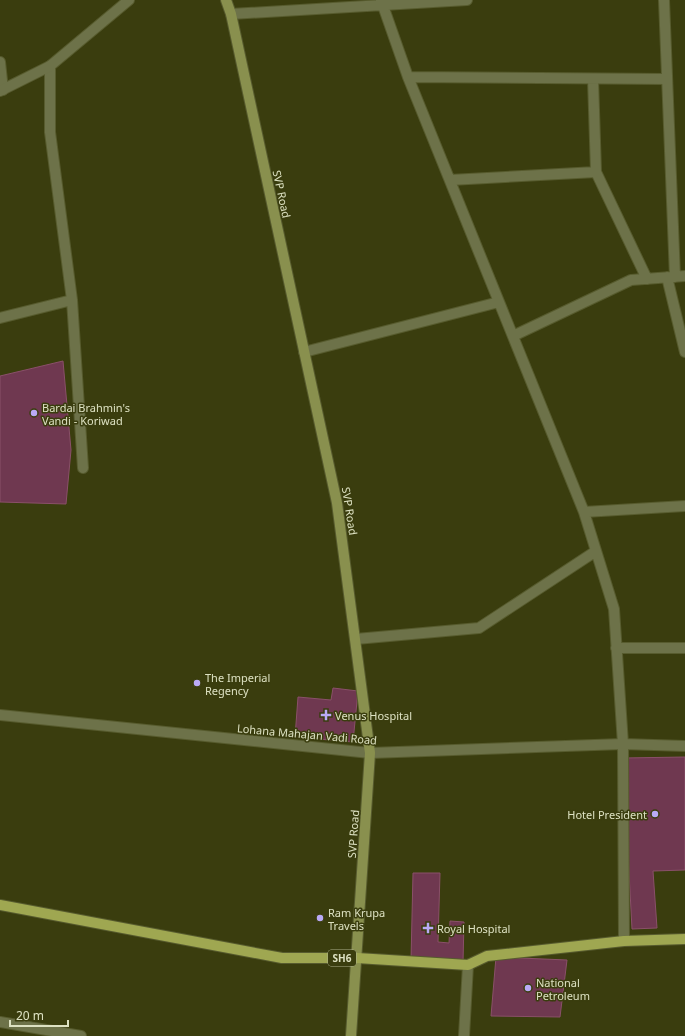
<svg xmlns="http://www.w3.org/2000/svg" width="685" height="1036" viewBox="0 0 685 1036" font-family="'Noto Sans',sans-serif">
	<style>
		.building { fill: #6f3850; stroke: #8a5069 }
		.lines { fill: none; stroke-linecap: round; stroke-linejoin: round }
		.service-casing { stroke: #575b2e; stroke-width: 12 }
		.minor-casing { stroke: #575b2e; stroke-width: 12 }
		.tertiary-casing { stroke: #575b2e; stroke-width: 12 }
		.secondary-casing { stroke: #575b2e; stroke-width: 12 }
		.primary-casing { stroke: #575b2e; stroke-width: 12 }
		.service { stroke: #6d7249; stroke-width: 10 }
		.minor { stroke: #6d7249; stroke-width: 10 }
		.tertiary { stroke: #6d7249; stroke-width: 10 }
		.secondary { stroke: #89904e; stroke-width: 10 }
		.primary { stroke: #9fa751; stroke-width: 10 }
		.poi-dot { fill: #baaaf6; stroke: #3a3d0e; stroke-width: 1.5 }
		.labels { text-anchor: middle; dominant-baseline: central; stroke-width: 3; stroke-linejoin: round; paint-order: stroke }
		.shield { fill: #3a3d0e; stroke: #acb08c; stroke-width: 1 }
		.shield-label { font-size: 10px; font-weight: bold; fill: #dde1c2 }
		.street-label { font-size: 11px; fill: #dde1c2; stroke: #3a3d0e }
		.poi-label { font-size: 11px; fill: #dde1c2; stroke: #3a3d0e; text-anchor: start }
	</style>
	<rect width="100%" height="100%" fill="#3a3d0e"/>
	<path class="building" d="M63,361l8,89 -5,54 -66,-2v-126z
		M333,688l25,3 -5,51 -58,-5 3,-40 33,3z
		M685,757v113l-32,1 4,57 -25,1 -9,-171z
		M413,873h27l-2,69 11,1 1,-22 14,1 -1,40 -52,-2z
		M496,957l71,3 -7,57 -69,-1z"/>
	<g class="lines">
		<defs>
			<path id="service" d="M0,62l3,28"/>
			<path id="minor" d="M381,0l27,77 176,435 30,97 9,135 1,197
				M664,0l11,277
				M231,14l236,-14
				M50,66v66l22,168 11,168
				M408,77l258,2
				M593,79l3,93 51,107
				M450,180l146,-8
				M667,277l18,75
				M0,318l72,-18
				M513,336l118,-56 54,-4
				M304,352l195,-50
				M584,512l101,-6
				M356,639l123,-11 117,-77
				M616,648h69
				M0,715l370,38 253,-9 62,2
				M0,1022l81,14
				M464,1036l4,-71"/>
			<path id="tertiary" d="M0,91l50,-25 79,-66"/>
			<path id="secondary" d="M226,0l5,14 106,489 33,250 -19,283"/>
			<path id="primary" d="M0,905l282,53h75l111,7 19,-9 137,-15 61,-2"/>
		</defs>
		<use href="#service" class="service-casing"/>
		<use href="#minor" class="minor-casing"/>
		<use href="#tertiary" class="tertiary-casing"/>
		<use href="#secondary" class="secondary-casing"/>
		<use href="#primary" class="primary-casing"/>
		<use href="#service" class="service"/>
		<use href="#minor" class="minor"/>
		<use href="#tertiary" class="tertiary"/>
		<use href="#secondary" class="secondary"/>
		<use href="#primary" class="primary"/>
	</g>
	<g class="poi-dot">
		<circle cx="34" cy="413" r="4"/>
		<circle cx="197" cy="683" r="4"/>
		<path d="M324 709h4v4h4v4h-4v4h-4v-4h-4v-4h4z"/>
		<circle cx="655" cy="814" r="4"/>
		<circle cx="320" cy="918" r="4"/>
		<path d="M426 922h4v4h4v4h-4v4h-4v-4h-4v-4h4z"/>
		<circle cx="528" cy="988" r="4"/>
	</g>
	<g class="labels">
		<rect class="shield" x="328" y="950" width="28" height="16" rx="3"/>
		<g class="shield-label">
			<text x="342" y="958">SH6</text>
		</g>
		<g class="street-label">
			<text transform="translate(282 194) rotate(78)">SVP Road</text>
			<text transform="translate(350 511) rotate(81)">SVP Road</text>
			<text transform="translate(307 734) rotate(5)">Lohana Mahajan Vadi Road</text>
			<text transform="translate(353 834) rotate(-86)">SVP Road</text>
		</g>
		<g class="poi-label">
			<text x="42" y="407">Bardai Brahmin's<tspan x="42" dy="13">Vandi - Koriwad</tspan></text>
			<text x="205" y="677">The Imperial<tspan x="205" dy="13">Regency</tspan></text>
			<text x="335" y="715">Venus Hospital</text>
			<text x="647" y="814" text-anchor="end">Hotel President</text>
			<text x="328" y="912">Ram Krupa<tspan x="328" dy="13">Travels</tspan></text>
			<text x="437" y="928">Royal Hospital</text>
			<text x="536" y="982">National<tspan x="536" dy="13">Petroleum</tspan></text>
		</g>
	</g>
	<path d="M10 1020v6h58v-6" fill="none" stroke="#dde1c2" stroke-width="2"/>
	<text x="16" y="1020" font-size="12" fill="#dde1c2" stroke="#3a3d0e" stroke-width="3" paint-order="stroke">20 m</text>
</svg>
